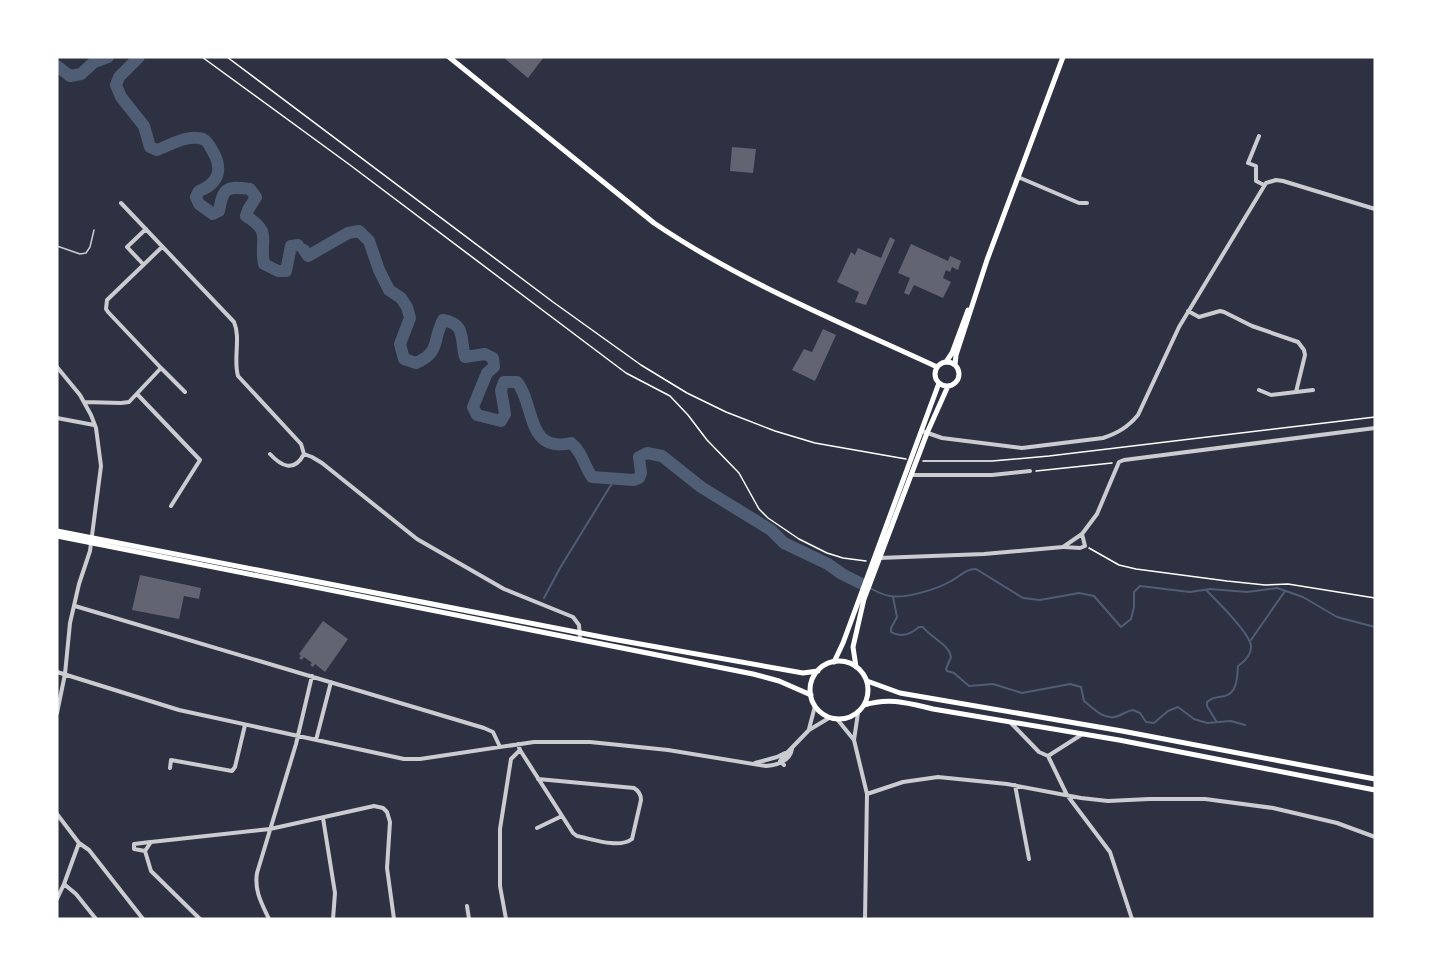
<svg xmlns="http://www.w3.org/2000/svg" width="1432" height="976" viewBox="0 0 1432 976" font-family="'DejaVu Sans',sans-serif">
	<style>
		.lines { fill: none; stroke-linecap: round; stroke-linejoin: round }
		.stream { stroke: #4f5d75; stroke-width: 2 }
		.river { stroke: #4f5d75; stroke-width: 12 }
		.building { fill: #626471 }
		.path { stroke: #fff; stroke-width: 1.5 }
		.service { stroke: #caccd0; stroke-width: 1.5 }
		.minor { stroke: #caccd0; stroke-width: 4 }
		.secondary { stroke: #fff; stroke-width: 5 }
		.primary { stroke: #fff; stroke-width: 5 }
	</style>
	<rect width="100%" height="100%" fill="#2d3142"/>
	<g class="lines">
		<path class="stream" d="M868,587c7,4 15,8 22,9 15,3 48,-7 61,-15 10,-5 14,-12 25,-12l47,29 17,2 39,-7 15,3 27,31 10,-8 3,-12v-15l6,-6 50,6 20,-3 37,3 30,-4 26,9 34,20 38,10
			M1206,590c9,9 46,45 45,57 0,8 -7,15 -13,19 -1,10 0,26 -13,30 -8,2 -11,0 -18,6v4l9,15
			M893,597l4,20 -6,11v4c10,6 20,2 28,-5h4c8,11 26,17 28,30l-5,12 1,2 7,2 15,13 24,-2 29,9 48,-9 11,3 3,14c9,7 19,18 30,16 7,-1 12,-6 19,-7l7,3 6,9 8,1 14,-12 10,-4 16,12 13,4 24,-2 14,4
			M544,598l16,-30 54,-88
			M1251,640l34,-49"/>
		<path class="river" d="M139,57l-20,20 -3,8 5,12 23,29 6,21 7,3c13,-5 31,-16 46,-11 4,2 7,7 9,11 11,18 8,33 -13,41l-3,6 3,7 14,10 6,-3c4,-24 8,-25 31,-22l6,8 -8,13 -2,6c27,17 13,22 18,48l14,7h8l5,-25 7,-1
			M57,66l13,10 11,-2 13,-12 14,-5
			M304,250l4,6 40,-23 11,-2 10,10 10,29 10,20 12,8 6,9 3,11 -10,26 4,15 12,4c25,-11 16,-22 27,-43 23,4 17,18 22,37l20,-3 8,4 1,9 -7,6 -14,34 4,8 24,6 4,-7 -4,-24 3,-8h13c18,22 9,72 54,61 12,10 12,21 21,34l42,3 5,-2 2,-5 -2,-16 8,-4 15,3 39,31 70,43 13,13 44,21 14,10 18,9"/>
	</g>
	<path class="building" d="M503,57h41l-16,21z
		M732,147l24,2 -3,24 -23,-2z
		M890,237l5,3 -29,65 -11,-3 4,-10 -22,-10 14,-30 4,3 3,-7 23,10z
		M911,244l37,17 2,-5 11,5 -3,9 -6,-3 -2,5 -4,-2 -3,8 8,4 -8,16 -29,-13 -5,10 -5,-2 6,-15 -12,-5z
		M823,329l13,6 -21,46 -23,-11 12,-21 8,3z
		M140,575l61,13 -2,11 -15,-3 -5,23 -47,-9z
		M323,621l25,18 -23,33 -10,-8 -2,3 -3,-2 2,-2 -8,-6 -2,3 -3,-2 2,-2 -2,-2z"/>
	<g class="lines">
		<path class="path" d="M202,57l148,108 276,208 44,23 18,19 19,25 32,33 20,36 9,9 31,21 28,14 16,5 23,3
			M227,57l326,245 88,63 46,28 39,19 49,19 40,12 91,16
			M923,461h69l57,-5 326,-39
			M1036,471l76,-8
			M1089,548l30,17 17,4 91,12 38,4 23,-1 87,14"/>
		<path class="service" d="M57,246l23,8 6,-1 4,-6 4,-17"/>
		<path class="minor" d="M1259,136l-11,27 8,3v15l8,4
			M1018,177l61,26h8
			M121,203l113,119c7,16 -1,37 4,54l63,68 3,10
			M143,264l-16,-17 19,-18
			M1188,311l11,6 21,-6 4,1 28,14 46,16 6,8 1,5 -9,37
			M57,367l23,28 11,20 5,13 5,38 -11,85 -11,33 -9,39 -5,51 -8,39
			M161,368l24,24
			M1259,390l12,5 42,-5
			M137,394l63,66 -29,46
			M84,402l37,1 8,-1 32,-34 -53,-56 -2,-3 1,-9 55,-53
			M57,418l37,7
			M922,431l20,7 80,10 81,-10c15,-5 25,-11 35,-23l41,-88 87,-144 10,-3 7,1 92,28
			M270,454c11,12 24,19 34,0
			M304,454l8,3 10,6 95,76 87,50 69,28 6,8 1,14
			M912,475h80l38,-4
			M1064,547l16,1 5,-2 -3,-12
			M879,558l105,-4 79,-7 19,-13 15,-20 22,-52 5,-2 251,-32
			M75,606l409,122 9,4 7,15
			M57,672l122,38 225,49h16l114,-17h56l78,8 98,16c11,-1 24,-5 26,-17
			M837,719l17,21 13,54 -2,125
			M1011,723l28,29 9,4
			M809,729l6,-23
			M316,740l15,-58
			M854,740l4,-27
			M518,744l2,6 53,83 4,3c15,3 42,13 55,3l9,-39c0,-6 -2,-9 -7,-12l-96,-9
			M1048,756l19,39 43,57 22,67
			M1048,756l33,-21
			M755,763l22,-6 8,-4
			M784,765l-4,-4 2,-3 27,-28 20,-12
			M170,768l1,-8 61,11 3,-4 10,-42
			M1015,785l14,74
			M867,794l36,-12 35,-5 69,7 74,14 27,3 41,-2h56l68,9 64,15 38,14
			M57,814l22,29 10,7 54,69
			M323,818l12,75 -2,26
			M537,828l25,-12
			M145,851l-11,-2v-5l16,-2
			M64,884l15,-41
			M57,899l7,-15 12,10 20,25
			M467,906l2,13
			M200,919l-49,-48 -6,-20 6,-9 119,-13 104,-23 9,2 4,4 3,10 -3,46 7,51
			M269,919c-7,-15 -15,-28 -12,-46l39,-129 16,-68
			M506,919l-6,-33v-57l11,-70 9,-9"/>
		<path class="secondary" d="M449,57l205,166c87,59 188,100 283,144
			M935 374a12 12 0 1 1 24 0a12 12 0 1 1-24 0Z
			M946,362l6,-9 16,-43
			M955,365l1,-10 31,-95 76,-203
			M834,662l9,-19 96,-260
			M856,667l-3,-20 11,-48 63,-166 21,-47"/>
		<path class="primary" d="M57,531l555,108 191,34 15,-2
			M57,536l696,138 26,7 32,14
			M810 690a29 29 0 1 1 58 0a29 29 0 1 1-58 0Z
			M867,681l33,12 222,38 253,48
			M864,705c26,-8 44,-2 69,4l186,31 256,50"/>
	</g>
	<rect width="1432" height="976" fill="none" stroke="#ffffff" stroke-width="117"/>
</svg>
